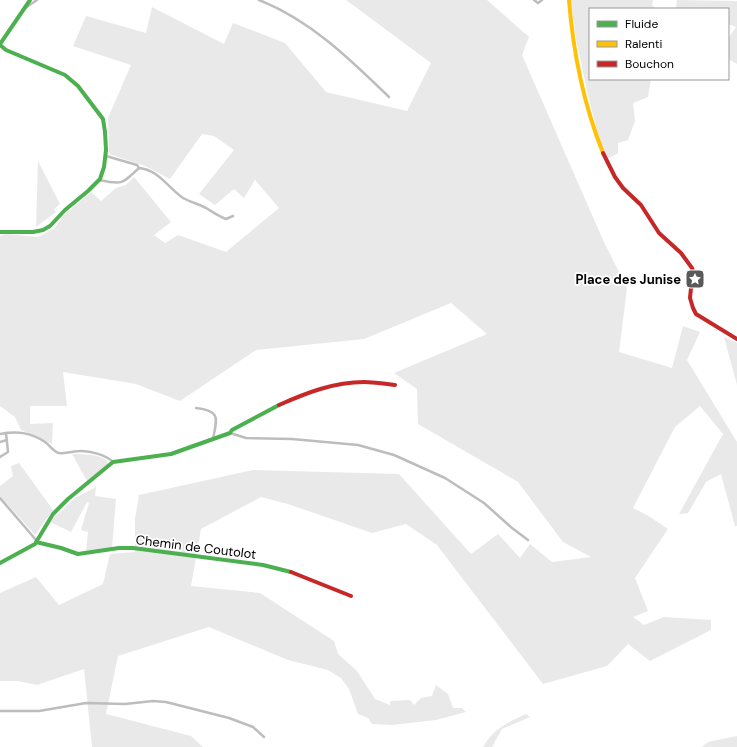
<svg xmlns="http://www.w3.org/2000/svg" width="737" height="747" viewBox="0 0 737 747" font-family="'DM Sans',sans-serif">
	<style>
		.green { fill: #e9e9e9 }
		.lines { fill: none; stroke-linecap: round; stroke-linejoin: round }
		.street { stroke: #bdbdbd; stroke-width: 2.5 }
		.fast { stroke: #4caf50; stroke-width: 4 }
		.slow { stroke: #ffc107; stroke-width: 4 }
		.jam { stroke: #c62828; stroke-width: 4 }
		.labels { text-anchor: middle; dominant-baseline: central; stroke-width: 3.5; stroke-linejoin: round; paint-order: stroke }
		.poi-label { font-size: 13px; font-weight: bold; fill: #000; stroke: #fff; text-anchor: end }
		.street-label { font-size: 13px; fill: #000; stroke: #fff }
	</style>
	<rect width="100%" height="100%" fill="#fff"/>
	<path class="green" d="M346,0h141l42,37 -7,18 81,185 24,48 -8,64 53,16 11,-42 17,6 -13,28 50,82v84h-2l-14,-52 -15,8 -18,31 -9,1 44,-80 -23,-28 -25,21 -42,81 14,7 21,14 -33,49 13,33 -15,6 11,8 20,-8 47,3v10l-61,31 -22,-17 -21,22 -64,18 -106,-139 -31,-21 -34,9 -84,-29 -27,-7 -60,32 -10,57 69,7 74,48 4,13 19,17 18,28 15,6v-4l20,-1 4,5 7,-7 11,-2 4,-11 12,9 5,14h9l4,4 -30,8 -44,5 -20,-1 -4,-6 -10,-4 -9,-25 -8,-11 -13,-8 -40,-10 -79,-33 -91,29 -12,58 85,22 12,11h-111l-8,-78 -47,16 -19,-4h-18v-88l36,-16 23,28 44,-21 7,-30 25,-2v-33l4,-24 114,-25 146,4 72,80 27,-20 22,24 10,-14 22,18 39,-5 -28,-15 -45,-60 -100,-58 -1,-35 -23,-16 93,-39 -36,-31 -87,36 -108,11 -76,51 -44,-17 -73,-12 4,34h-37v18l23,-1 -1,21 -31,-14 -6,-13 -15,-11v-170l6,-2 32,3 17,-9 8,-12 28,-24 10,9 15,-13 10,-3 8,-8 37,45 -17,13 11,8 13,-8 48,17 53,-44 -24,-28 -11,18 -10,-9 -19,16 -16,-11 35,-44 -20,-14 -12,-2 -32,45 -25,-13 -33,-11 -3,-2 -1,-35 23,-53 -58,-19 13,-30 60,17 6,-26 72,37 9,-21 52,20 41,49 81,19 24,-48z
		M571,0h82l-1,5 4,4h-66v70h61l-3,18 -15,6 2,18 -7,19 -10,3v10l-10,6 -7,-13 -13,-51 -12,-56z
		M677,0l60,1v63l-9,-5v-20l8,-12 -8,-3v-15h-48l-4,-1z
		M38,161l22,43 -6,5 2,3 -20,15z
		M724,337l13,6v42z
		M72,454c11,0 29,0 36,8l-1,3 -20,16z
		M19,463l34,47 -18,25 -35,-39v-10l13,-10 -2,-10z
		M96,487l-1,9 21,3 -4,49 -26,3 2,-19 -7,-2 8,-27 -2,-1 -16,30 -21,-10 25,-24z
		M526,714l4,3 -28,12 -10,18h-9c11,-19 24,-24 43,-33z
		M737,736v11h-35l6,-5z"/>
	<g class="lines">
		<path class="street" d="M259,0c51,20 91,59 130,97
			M534,0l4,3 4,-3
			M25,8l12,-8
			M106,156l31,9 2,3c20,2 29,20 44,30 7,4 16,6 23,10 7,4 12,8 20,11l7,-3
			M99,180c24,5 23,4 40,-12
			M196,408c25,3 21,10 17,31
			M230,433l16,5 46,1 66,6 36,10 51,23 39,25 28,25 16,12
			M0,434c17,-3 30,-2 45,8 5,3 8,10 14,11 7,1 15,-2 22,-2 10,0 25,4 32,11
			M0,442l7,-2
			M0,457l8,-5 -2,-19
			M0,498l36,42
			M0,711h39l47,-8 39,1 28,-3 13,1 63,16 24,9 11,10"/>
		<path class="fast" d="M0,44l30,-44
			M0,45l6,5 59,25 13,11 25,33 2,13 1,18 -2,17 -4,12 -12,12 -23,19 -15,16 -7,4 -10,2h-33
			M36,542l25,6 17,6 41,-6h14l130,17 28,7
			M0,563l35,-19 18,-30 15,-15 45,-37 58,-8 59,-21 2,-3 47,-25"/>
		<path class="slow" d="M569,0c4,51 15,105 34,153"/>
		<path class="jam" d="M603,153l12,24 8,11 18,17 18,28 22,20 11,15 3,8 -4,12 -1,10 3,10 3,6 41,25
			M279,405c27,-12 55,-23 85,-23 10,0 21,2 31,3
			M291,572l60,24"/>
	</g>
	<defs>
		<symbol id="sight-square" viewBox="-11 -11 22 22"><rect x="-9" y="-9" width="18" height="18" rx="4" fill="#595959" stroke="#fff"/><path d="M0-6L1.8-2.2L6-1.7L2.9 1.2L3.7 5.4L0 3.3L-3.7 5.4L-2.9 1.2L-6-1.7L-1.8-2.2Z" fill="#fff"/></symbol>
	</defs>
	<g fill-rule="evenodd">
		<use href="#sight-square" x="684" y="268" width="22" height="22"/>
	</g>
	<g class="labels">
		<g class="poi-label">
			<text x="681" y="279">Place des Junise</text>
		</g>
		<g class="street-label">
			<text transform="translate(196 547) rotate(7)">Chemin de Coutolot</text>
		</g>
	</g>
	<rect x="589" y="8" width="140" height="72" fill="#ffffff" stroke="#999999"/>
	<rect x="597" y="21" width="20" height="6" fill="#4caf50" stroke="#999999"/>
	<text x="625" y="28" font-size="12" fill="#000000">Fluide</text>
	<rect x="597" y="41" width="20" height="6" fill="#ffc107" stroke="#999999"/>
	<text x="625" y="48" font-size="12" fill="#000000">Ralenti</text>
	<rect x="597" y="61" width="20" height="6" fill="#c62828" stroke="#999999"/>
	<text x="625" y="68" font-size="12" fill="#000000">Bouchon</text>
</svg>
